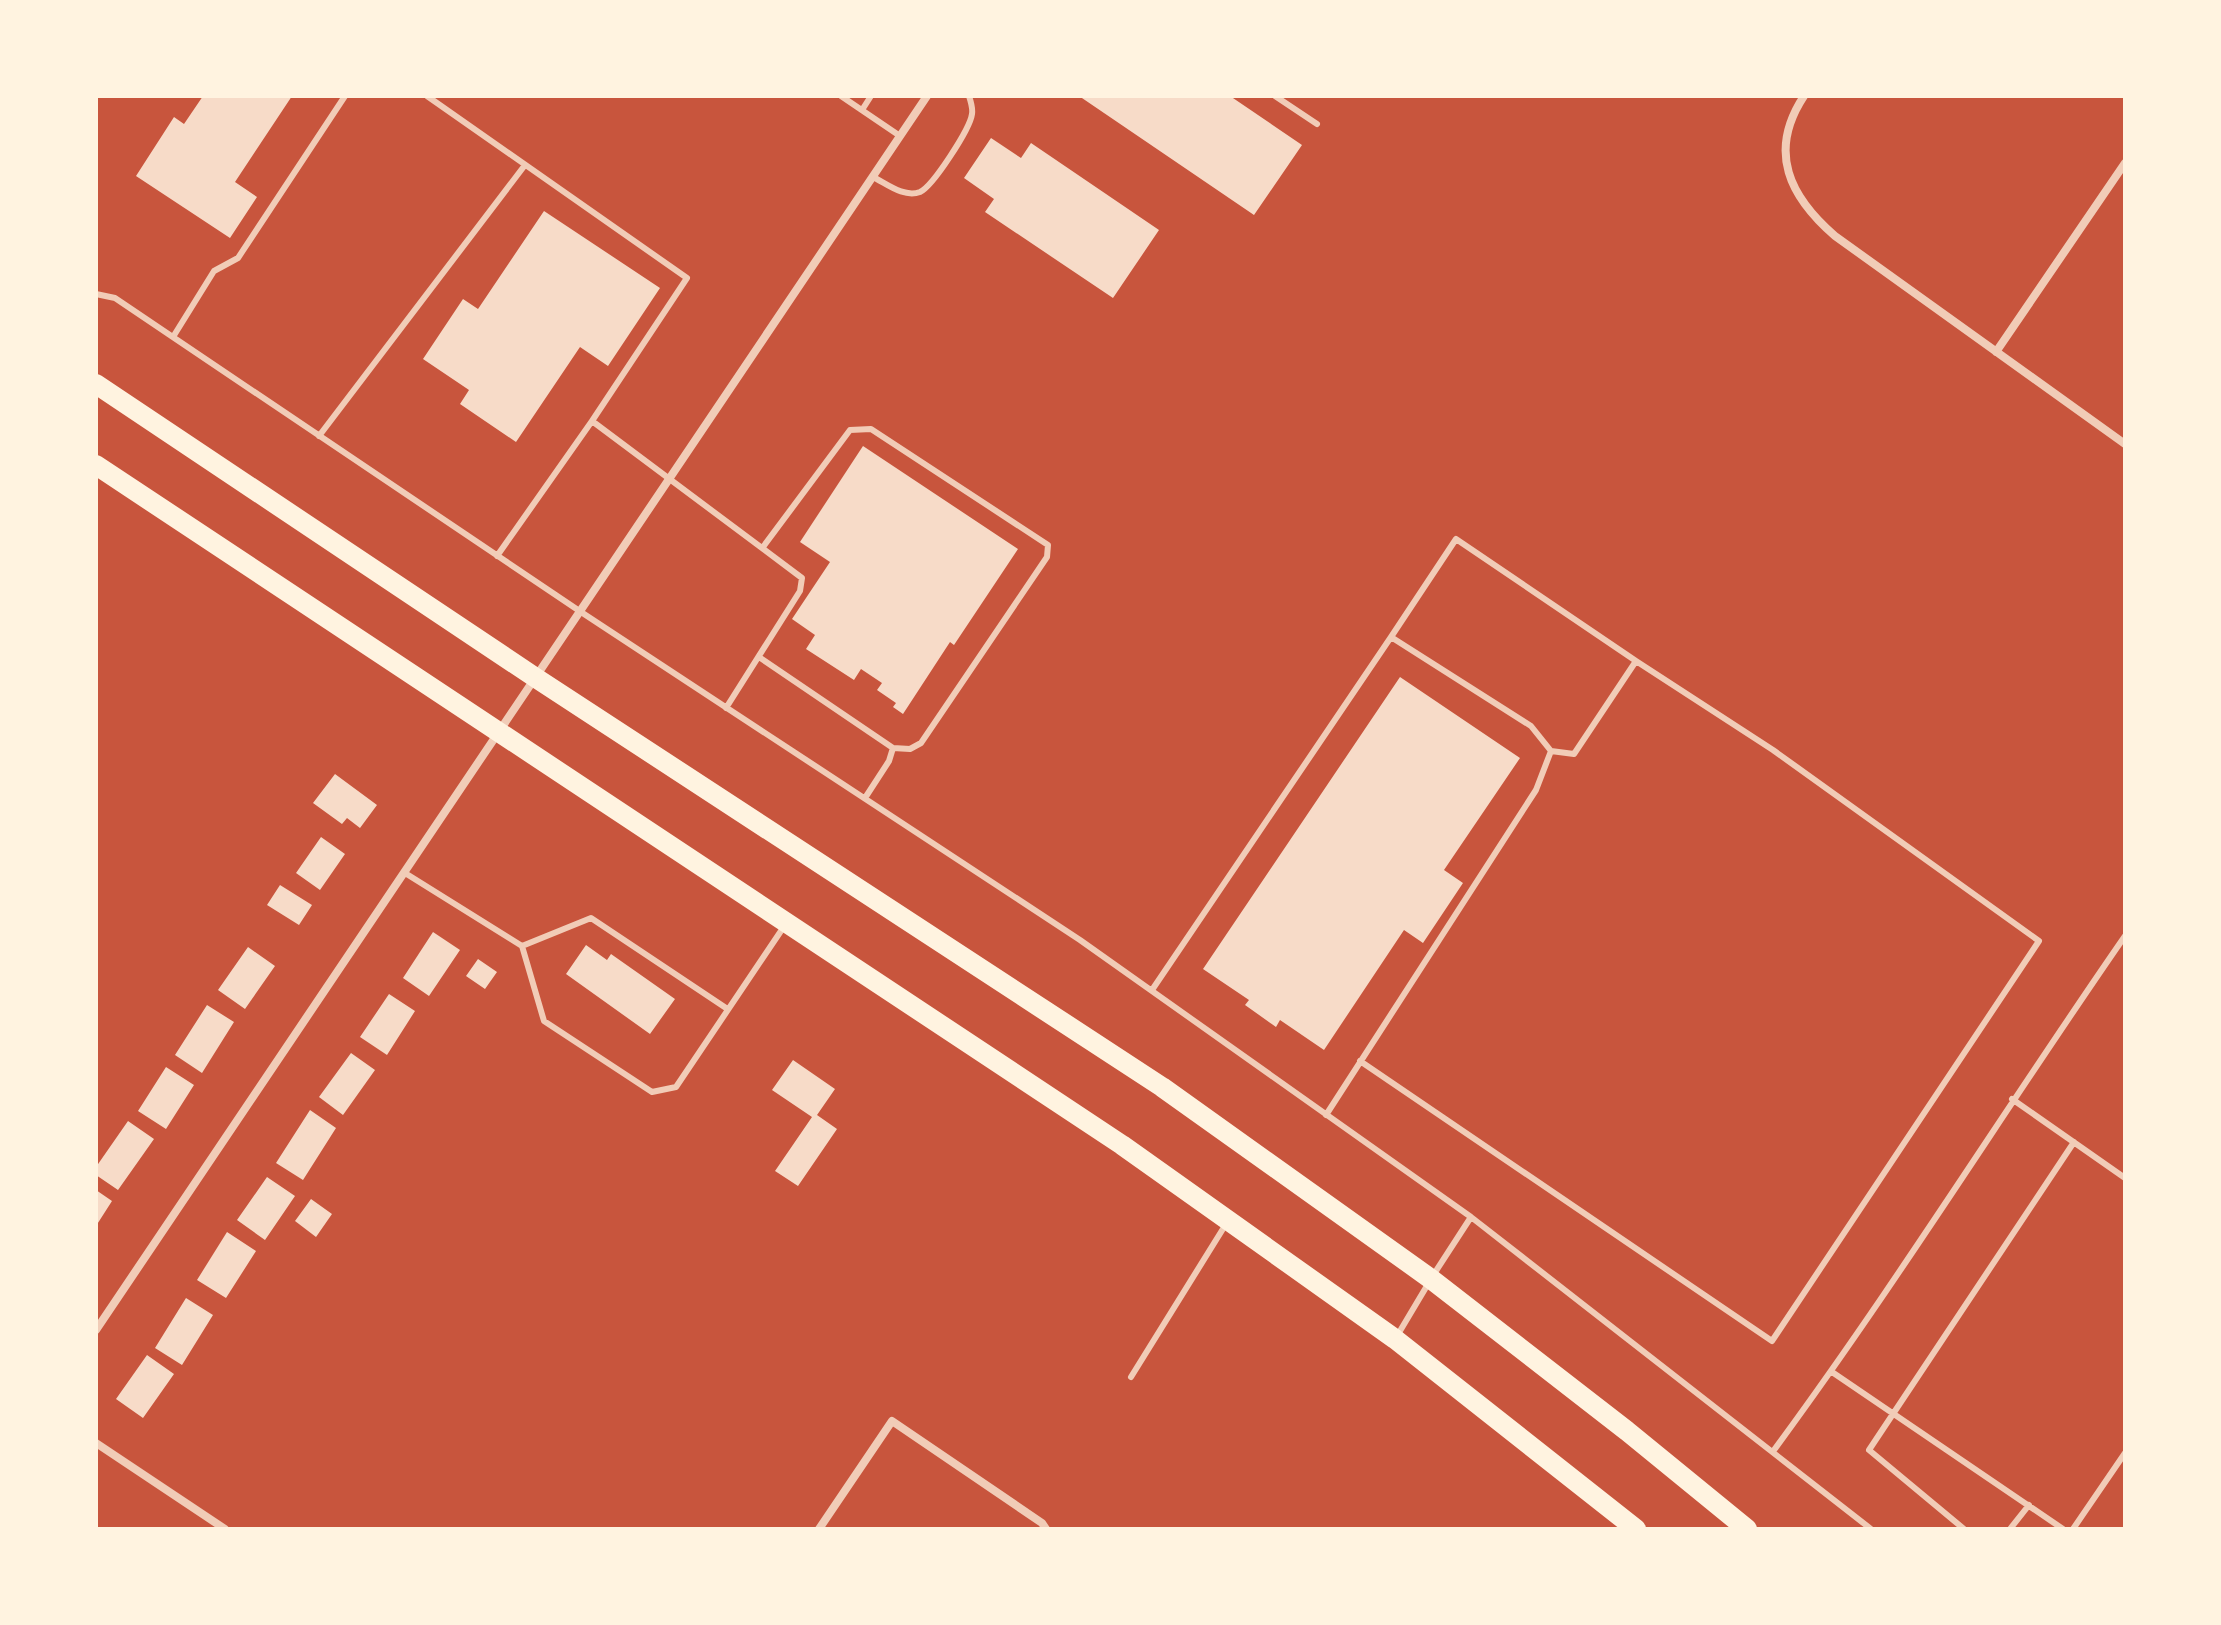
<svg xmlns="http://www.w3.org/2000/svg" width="2221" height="1625" viewBox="0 0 2221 1625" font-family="Inter,sans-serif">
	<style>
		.building { fill: #f7dbc8 }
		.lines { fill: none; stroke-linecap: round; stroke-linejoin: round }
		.service { stroke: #f1ccb7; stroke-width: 6 }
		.minor { stroke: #f1ccb7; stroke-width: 8 }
		.primary { stroke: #fff3e0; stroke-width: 20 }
	</style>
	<rect width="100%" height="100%" fill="#c8553d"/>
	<path class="building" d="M203,96h89l-57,86 22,15 -27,41 -94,-62 38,-59 10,7z
		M1079,96h151l72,49 -48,70z
		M991,138l30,20 10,-15 128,87 -46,68 -128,-86 9,-13 -30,-21z
		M544,211l116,77 -52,78 -28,-19 -64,95 -56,-38 9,-14 -46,-31 40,-60 15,10z
		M863,446l155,103 -64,96 -4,-3 -47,72 -10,-7 3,-4 -19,-13 5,-7 -21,-14 -7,11 -48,-31 9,-14 -23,-16 38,-57 -30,-20z
		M1400,677l120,81 -76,112 19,13 -40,60 -19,-13 -80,120 -44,-30 -4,7 -31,-22 4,-5 -46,-31z
		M335,774l42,31 -17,23 -13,-10 -5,6 -29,-21z
		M321,837l24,17 -25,36 -24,-17z
		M280,885l32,20 -13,20 -32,-20z
		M433,932l27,18 -31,46 -26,-18z
		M586,945l21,15 4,-6 64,45 -25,35 -84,-60z
		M248,947l27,19 -30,43 -27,-19z
		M478,959l19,13 -12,17 -19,-13z
		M389,994l26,17 -28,44 -27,-18z
		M207,1005l27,17 -32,51 -27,-18z
		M351,1053l24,17 -32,45 -24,-18z
		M793,1060l42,29 -18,26 20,14 -39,57 -23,-15 37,-54 -40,-27z
		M166,1067l28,18 -28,44 -28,-18z
		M310,1110l26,18 -33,52 -27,-17z
		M128,1121l26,18 -36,51 -22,-15v-8z
		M267,1177l28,19 -30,44 -28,-20z
		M96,1190l16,11 -16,25z
		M311,1199l21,15 -16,23 -21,-16z
		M227,1232l29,19 -30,47 -29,-18z
		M186,1298l27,17 -31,50 -27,-17z
		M147,1355l27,19 -31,44 -27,-19z"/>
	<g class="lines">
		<path class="service" d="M427,96l260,182 -95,143 210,157 -2,13 -74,117
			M841,96l59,40
			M1275,96l42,28
			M862,110l9,-14
			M873,177c14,7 31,21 47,15 13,-6 50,-63 52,-78 1,-6 -1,-12 -3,-18
			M96,294l19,4 466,314 499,328 391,277 400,312
			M173,337l41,-66 24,-13 107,-162
			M319,436l206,-271
			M763,547l87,-117 21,-1 177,116 -1,12 -126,186 -11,6 -17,-1
			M497,556l95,-135
			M1391,637l65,-98 180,122
			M759,657l134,91 -4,13 -24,37
			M405,873l117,73 22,75 108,71 24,-5 109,-162
			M522,946l69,-28 135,90
			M1152,990l239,-353 140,89 20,25 -15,39 -210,325
			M1360,1061l412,280 267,-400 -266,-191 -137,-89 -62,93 -23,-3
			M2012,1099l113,79
			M1434,1274l37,-57
			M1397,1336l31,-52
			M1832,1372l231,157
			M1131,1377l95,-153
			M1774,1450c123,-167 233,-344 351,-514
			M1964,1529l-95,-79 205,-308
			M2010,1529l19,-24
			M2073,1529l52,-76"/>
		<path class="minor" d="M1804,96c-37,56 -14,101 31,140l290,208
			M1996,352l129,-189
			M96,1330l831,-1234
			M96,1443l129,86
			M819,1529l73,-108 150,102 4,6"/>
		<path class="primary" d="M96,384l440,294 626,409 269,192 196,152 120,98
			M96,465l1026,680 273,194 241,190"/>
	</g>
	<rect width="2221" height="1625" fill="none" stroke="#fff3e0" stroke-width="196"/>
</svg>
